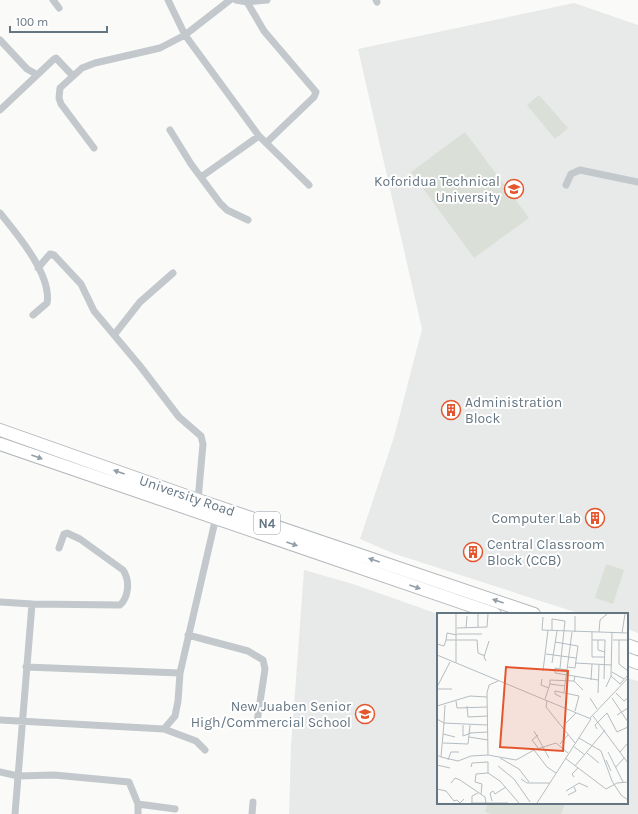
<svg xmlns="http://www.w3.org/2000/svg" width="638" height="814" viewBox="0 0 638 814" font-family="Karla,sans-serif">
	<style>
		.built { fill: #e8e9e9 }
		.green { fill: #dadfd7 }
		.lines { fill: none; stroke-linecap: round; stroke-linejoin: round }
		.highway-casing { stroke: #b4b9bd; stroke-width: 14 }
		.street { stroke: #c3c8cc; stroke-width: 7 }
		.highway { stroke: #fff; stroke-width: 12 }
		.oneway { fill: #939fa8 }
		.labels { text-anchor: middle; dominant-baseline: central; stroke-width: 4; stroke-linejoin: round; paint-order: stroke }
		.shield { fill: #fff; stroke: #939fa8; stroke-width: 1 }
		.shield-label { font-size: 13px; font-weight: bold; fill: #657683 }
		.poi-label { font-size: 14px; fill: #657683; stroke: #fff; text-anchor: end }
		.street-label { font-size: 14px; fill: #657683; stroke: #fff }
		.inset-road { fill: none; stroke: #b5bdc2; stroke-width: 1 }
		.view { fill: #e4572e; fill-opacity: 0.15; stroke: #e4572e; stroke-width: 2 }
		.inset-edge { fill: none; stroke: #657683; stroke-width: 2 }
	</style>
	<rect width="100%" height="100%" fill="#fafaf8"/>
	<path class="built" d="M574,3l64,22v608l-11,-4v-15h-46l-186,-60 -35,-15 34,-102 28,-108 -64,-280z
		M304,570l49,14 85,30v189h189v-125l11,3v133h-349l2,-68z"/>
	<path class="green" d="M539,95l29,33 -13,11 -28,-34z
		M465,132l64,86 -55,40 -63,-86z
		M606,564l18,6 -11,34 -18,-6z
		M488,803h77l-4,11h-69l-7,-2z"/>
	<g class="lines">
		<defs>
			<path id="highway" d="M0,430l198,70 336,114
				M0,444l495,170
				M627,645l11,4
				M627,659l11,4"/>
		</defs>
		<use href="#highway" class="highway-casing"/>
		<path class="street" d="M53,0l6,8
			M168,0l17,35 74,101 50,49
			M236,0l11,2 20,-2
			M376,0l1,2
			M247,2l17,29 52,61 -2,5 -48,46
			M0,40l27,29 9,5
			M0,110l53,-50 3,-2 16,17
			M170,130l21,34 29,39 7,7 21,10
			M94,148l-33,-44 -2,-6 1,-10 22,-20 13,-5 65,-15 25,-13 45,-35
			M201,177l58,-41
			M566,185l5,-11 9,-4 58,12
			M0,213c17,21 52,62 47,90l-14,12
			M38,268l12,-14 4,1 27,29 13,27 46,55 39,51 22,19 2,8 -5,56
			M114,335l26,-33 33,-29
			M0,602l32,2 88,1c9,-8 10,-25 3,-35l-43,-31 -13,-6 -3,1 -5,14
			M188,635l60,16 15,9 2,9 -8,53
			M180,673l36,-156
			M0,720l164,9 11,-13 3,-15 2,-28 -154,-6
			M164,729l32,12 9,9
			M0,772l18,4 36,-1 75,7 9,22v10
			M138,804l37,5
			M15,814l17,-210
			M252,814l1,-12"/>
		<use href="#highway" class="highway"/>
	</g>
	<defs><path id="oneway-solid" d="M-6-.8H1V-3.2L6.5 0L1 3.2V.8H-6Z"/></defs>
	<g class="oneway">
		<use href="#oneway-solid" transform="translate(37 457) rotate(20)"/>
		<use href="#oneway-solid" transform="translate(119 472) rotate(-160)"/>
		<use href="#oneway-solid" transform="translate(292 544) rotate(19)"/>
		<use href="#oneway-solid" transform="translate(374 560) rotate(-161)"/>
		<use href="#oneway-solid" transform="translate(415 587) rotate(19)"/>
		<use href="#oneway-solid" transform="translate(498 601) rotate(-161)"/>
	</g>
	<defs>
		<symbol id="school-ring" viewBox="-11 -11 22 22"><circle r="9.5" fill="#fff" stroke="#e4572e" stroke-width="1.5"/><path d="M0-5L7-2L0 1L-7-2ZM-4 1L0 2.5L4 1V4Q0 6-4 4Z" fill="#e4572e"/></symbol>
		<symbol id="building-ring" viewBox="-11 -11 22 22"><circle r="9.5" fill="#fff" stroke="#e4572e" stroke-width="1.5"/><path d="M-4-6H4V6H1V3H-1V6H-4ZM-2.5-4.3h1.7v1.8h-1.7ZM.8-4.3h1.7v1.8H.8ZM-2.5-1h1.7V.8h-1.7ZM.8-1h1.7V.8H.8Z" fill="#e4572e"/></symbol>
	</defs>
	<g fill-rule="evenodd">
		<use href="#school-ring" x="503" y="178" width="22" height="22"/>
		<use href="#building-ring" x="440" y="399" width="22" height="22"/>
		<use href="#building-ring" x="584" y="507" width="22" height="22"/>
		<use href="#building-ring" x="462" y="541" width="22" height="22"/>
		<use href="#school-ring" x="354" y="703" width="22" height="22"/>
	</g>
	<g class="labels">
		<rect class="shield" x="254" y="512" width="26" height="22" rx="3"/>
		<g class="shield-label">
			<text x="267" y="523">N4</text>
		</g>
		<g class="poi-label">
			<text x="500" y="181">Koforidua Technical<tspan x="500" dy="16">University</tspan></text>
			<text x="465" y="402" text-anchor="start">Administration<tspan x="465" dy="16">Block</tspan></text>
			<text x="581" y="518">Computer Lab</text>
			<text x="487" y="544" text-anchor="start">Central Classroom<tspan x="487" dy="16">Block (CCB)</tspan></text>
			<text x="351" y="706">New Juaben Senior<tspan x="351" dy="16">High/Commercial School</tspan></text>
		</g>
		<g class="street-label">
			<text transform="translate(187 496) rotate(19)">University Road</text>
		</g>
	</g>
	<g transform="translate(437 613)">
		<rect width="191" height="191" fill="#fafaf8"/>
		<path class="inset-road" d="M19,1v49M41,1v13M106,4l-1,13 86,3M20,15l30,-1 1,-13M29,15l1,-12M115,18v-12l13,2 -5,47M138,19v-16M155,19v25h13M162,19l1,-12 7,-6M185,20l3,-19M20,21h25M9,27l1,-7 10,2M20,27h20l1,13 7,3M155,27h13l-1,39M161,27v10l7,2M176,27h15M182,27v24l9,7M118,29l23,4 -3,22 -8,-1M0,31l7,2 2,-6h11M109,41l30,4M0,42l154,64 -54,84M49,48l-2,-4 5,-16M115,50l5,-32M138,50l37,2M130,57l-12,-2v5l43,7M106,58l5,-41M175,59l12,7M138,63l-1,5 9,9M174,63l9,8 8,-9M105,66l-1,6 8,3M154,67l1,-16M128,73l-15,-2v-4l24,1M0,74l13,-25M169,74l5,-11 1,-44M0,76h15M127,79l8,-60M161,80l1,-28M179,80l8,8 4,-3M124,84l-6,-3v-3l24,5 -4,15M153,85l7,11M175,85l16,24M108,86l5,-15M19,88l1,7 30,-1M110,88l-1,6 29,36M8,92l-1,18 43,2M0,93l33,-10 17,1M30,93l1,11 20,-1M180,102l11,-7M156,103l35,47M153,105l38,-40M0,106l7,4 -3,34 -4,-2M129,110l10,-10M26,112v11l8,-3M160,116l-2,-4 12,-12 10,19 11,-5M97,118l15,27M33,120l18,-1M6,121l12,3M101,122l-6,5 7,9M32,124l19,3M142,125l22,13 11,30 9,14 7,5M6,130l25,1 2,-19M123,131l8,-9M136,133l12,9M97,137l22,-7 12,10M171,139l15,30M183,139l8,-9M150,140l12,10M51,142l-1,-62 2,-8 9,-4M4,144l17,4 13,-5 17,-1 28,5 18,-10 13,17 9,6M63,145l19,11 10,13M128,145l41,31 11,-6 11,-1M11,147l3,-8h8M169,147l5,11M0,152l13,3M61,153l16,13 16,23M138,153l30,-36M34,154l1,-4 16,-1v11M179,154l8,-9M137,164l-2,-3 6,-6M84,166l6,4h23M14,170l4,-5 5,2 25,17 1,6M0,176l9,2 8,10 3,-1 3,3 4,-4M129,178l13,-8 9,4M44,181l1,-10 -7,-2 1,-8 12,-1 12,8 19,22M131,182l8,-4 -2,-4M55,188l-2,-8 3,-2 2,3 3,-2 8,-5M34,190h37M35,190v-7l6,-3"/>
		<path class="view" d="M69,54l62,4 -5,80 -63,-4z"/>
		<rect width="191" height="191" class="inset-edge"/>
	</g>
	<path d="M10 26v6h97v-6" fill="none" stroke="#657683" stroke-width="2"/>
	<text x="16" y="26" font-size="12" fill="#657683" stroke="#ffffff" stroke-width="3" paint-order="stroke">100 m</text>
</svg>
